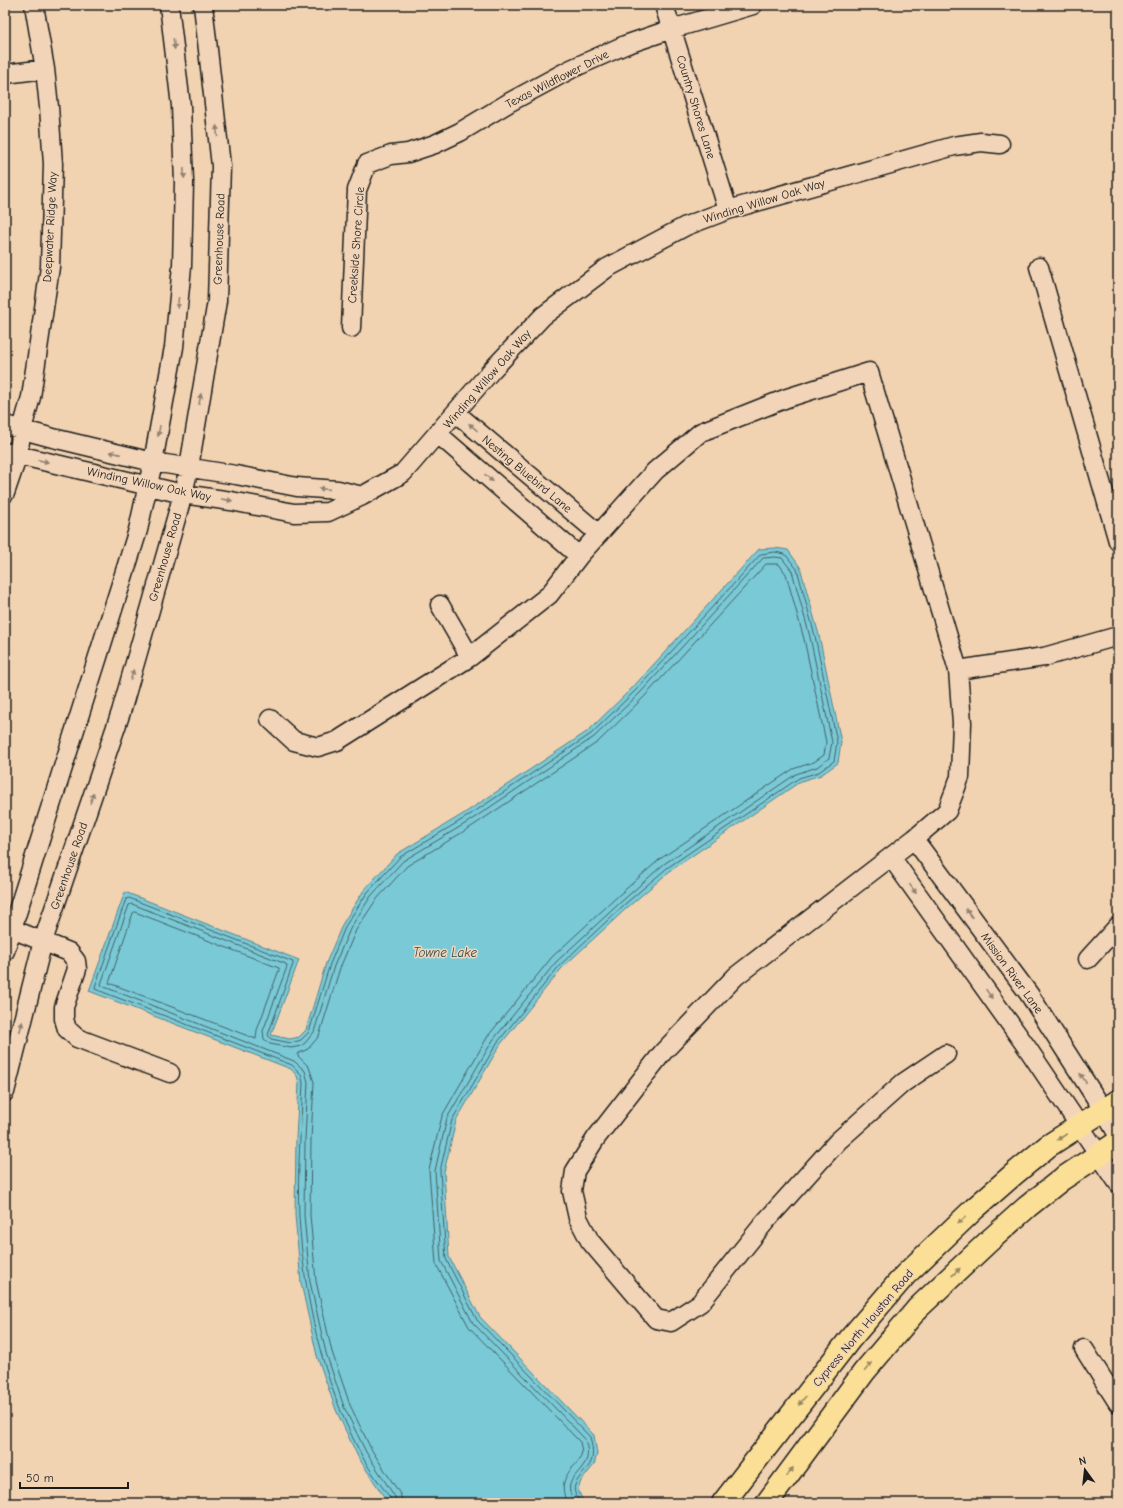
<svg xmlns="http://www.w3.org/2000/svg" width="1123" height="1508" viewBox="0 0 1123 1508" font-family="'Comic Neue',sans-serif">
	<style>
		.water { fill: #7ac9d6; stroke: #54848c }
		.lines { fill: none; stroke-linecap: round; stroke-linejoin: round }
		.shore { stroke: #426166; stroke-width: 1 }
		.minor-casing { stroke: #1c1c1c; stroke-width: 21 }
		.major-casing { stroke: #1c1c1c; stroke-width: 25 }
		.minor { stroke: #f2d5b8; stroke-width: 18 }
		.major { stroke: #fbdf96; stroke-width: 22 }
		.oneway { fill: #928272 }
		.oneway2 { fill: #97875f }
		.labels { text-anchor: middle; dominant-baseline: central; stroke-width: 3; stroke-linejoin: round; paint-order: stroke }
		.street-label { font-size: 12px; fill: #1c1c1c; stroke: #f2d5b8 }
		.water-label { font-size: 13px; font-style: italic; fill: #34474a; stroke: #f2d5b8 }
	</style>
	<rect width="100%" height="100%" fill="#f2d3b1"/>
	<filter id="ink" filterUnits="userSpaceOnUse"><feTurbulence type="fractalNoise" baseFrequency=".025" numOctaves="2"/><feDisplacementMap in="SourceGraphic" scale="8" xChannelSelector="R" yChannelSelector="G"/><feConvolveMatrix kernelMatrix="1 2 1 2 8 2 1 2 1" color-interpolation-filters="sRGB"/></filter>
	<g filter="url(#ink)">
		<path class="water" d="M775,548l13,2 12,17 19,68 22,107 -3,21 -17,12 -20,6 -131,90 -42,36 -66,61 -62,77 -44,76 -12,51 5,85 31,60 114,118 3,19 -3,11 -13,16 -3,8 3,8 6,6h-199l-30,-46 -22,-47 -19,-54 -16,-73 -6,-68 1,-76 3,-56 -2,-7 -6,-7 -202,-78 36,-99 174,68 -28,75 19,4 9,-2 7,-7 20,-67 17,-40 21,-33 33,-36 66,-40 125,-83 45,-44 126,-138z"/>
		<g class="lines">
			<path class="shore" d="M135,912l144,56v2l-22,60 -1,9 -147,-56 24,-70z
				M391,1503v-4c-10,-14 -22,-29 -30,-45 -39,-73 -57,-156 -62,-238 -2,-44 2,-89 4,-133l-2,-9 -9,-9 -197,-76v-2l31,-88 3,-1 164,64v2l-25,71 3,4 20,4 10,-3 8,-8 21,-68 16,-39 21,-32 33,-36 65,-39 126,-84 45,-44 125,-136 14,-2 10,2 12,15 18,67 22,106 -3,19 -15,11 -20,6 -132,90 -42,36 -65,61 -63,78 -45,77 -12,51 6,88 31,61 113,117c2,8 4,17 1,25 -7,15 -28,23 -9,41
				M396,1503l-1,-6 -29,-45 -22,-45 -18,-54 -16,-71 -6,-67 1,-76 3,-57 -3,-11 -11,-10 -192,-75 -1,-2 28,-79 3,-1 154,60 1,3 -24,64 1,8 6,5 21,4 10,-2 4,-3 9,-11 20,-66 17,-39 20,-31 32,-35 65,-39 126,-85 46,-44 123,-135 12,-1 7,1 10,13 18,66 22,105 -3,16 -12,9 -21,7 -132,90 -42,37 -66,61 -63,78 -46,78 -12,53 6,90 32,62 112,116c2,7 4,15 1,22 -9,17 -25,20 -11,42
				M403,1503l-3,-9 -29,-45 -21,-44 -18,-53 -16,-71 -6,-66 1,-76 3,-57 -5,-15 -11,-11 -1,-2 11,-5 11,-13 21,-68 16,-38 20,-30 31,-34 64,-39 127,-85 46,-45 122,-133h13l7,10 18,65 22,103 -2,13 -10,7 -21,7 -133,90 -42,37 -66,61 -64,79 -46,80 -13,54 7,94 33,63 111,115c1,5 3,11 0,16 -1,3 -5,7 -8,10 -10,12 -11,21 -5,35"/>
			<defs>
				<path id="minor" d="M664,5l64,205
					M5,74l40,-5
					M1039,267l79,274
					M351,328l6,-138 10,-26 24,-9 17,-2 27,-9 25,-12 50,-30 61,-33 54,-24 47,-16 81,-24
					M456,413l143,121
					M5,425l48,13 100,24 83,13 61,12 41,3 24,6
					M438,434l141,122
					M5,452l178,42 48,7 63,12 34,-1 34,-16 41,-23 89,-103 51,-54 64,-48 79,-42 42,-16 226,-64 27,-4 19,2
					M5,493l13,-38 4,-26 9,-32 19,-130 3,-103 -4,-57 -4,-38 -11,-64
					M440,605l30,52
					M958,670l86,-13 74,-21
					M270,719l24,22 24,6 19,-6 133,-84 79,-62 30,-39 76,-85 46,-39 86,-34 82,-26 89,298 4,53 -2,54 -13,34 -33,28 -178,137 -73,76 -67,86 -21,33 -3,20 6,27 12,23 66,78 15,3 29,-19 65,-81 73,-81 65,-58 43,-29
					M914,839l115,155 75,117 14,24
					M891,857l137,192 90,134
					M5,923l7,6 57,23 7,9 1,8 -13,38v12l3,10 10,9 93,35
					M5,951l133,-421 15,-68 21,-115 8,-81 2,-84 -3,-76 -12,-101
					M1088,959l30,-33
					M5,1092l38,-151 78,-229 62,-218 6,-27 28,-166 4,-135 -18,-161
					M1084,1349l34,54"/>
				<path id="major" d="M723,1503l127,-164 55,-64 69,-66 40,-35 34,-28 70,-45
					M767,1503l97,-131 54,-64 70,-66 39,-35 35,-28 56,-37"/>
			</defs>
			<use href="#minor" class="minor-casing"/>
			<use href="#major" class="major-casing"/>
			<use href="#minor" class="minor"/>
			<use href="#major" class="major"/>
		</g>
		<defs><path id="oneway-solid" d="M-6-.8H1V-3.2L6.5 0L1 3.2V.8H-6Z"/></defs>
		<g class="oneway">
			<use href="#oneway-solid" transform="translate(174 44) rotate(83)"/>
			<use href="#oneway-solid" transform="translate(217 131) rotate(-96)"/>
			<use href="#oneway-solid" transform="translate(184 173) rotate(88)"/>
			<use href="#oneway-solid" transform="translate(178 303) rotate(96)"/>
			<use href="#oneway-solid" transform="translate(200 399) rotate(-80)"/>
			<use href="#oneway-solid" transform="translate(473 427) rotate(-139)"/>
			<use href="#oneway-solid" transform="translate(159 431) rotate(100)"/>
			<use href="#oneway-solid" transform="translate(115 453) rotate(-167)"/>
			<use href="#oneway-solid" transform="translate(43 461) rotate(13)"/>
			<use href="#oneway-solid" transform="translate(489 478) rotate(41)"/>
			<use href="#oneway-solid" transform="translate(324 489) rotate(-176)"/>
			<use href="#oneway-solid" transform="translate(227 500) rotate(9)"/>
			<use href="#oneway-solid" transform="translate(132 675) rotate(-74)"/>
			<use href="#oneway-solid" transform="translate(92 798) rotate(-71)"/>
			<use href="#oneway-solid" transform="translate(913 889) rotate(54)"/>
			<use href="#oneway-solid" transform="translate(969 913) rotate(-126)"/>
			<use href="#oneway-solid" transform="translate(989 994) rotate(55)"/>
			<use href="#oneway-solid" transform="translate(21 1027) rotate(-76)"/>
			<use href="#oneway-solid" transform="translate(1083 1078) rotate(-123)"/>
		</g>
		<g class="oneway2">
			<use href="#oneway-solid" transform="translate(1062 1137) rotate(147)"/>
			<use href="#oneway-solid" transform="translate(962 1220) rotate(137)"/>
			<use href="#oneway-solid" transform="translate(956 1272) rotate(-43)"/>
			<use href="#oneway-solid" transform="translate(868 1367) rotate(-51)"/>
			<use href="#oneway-solid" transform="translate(802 1401) rotate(128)"/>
			<use href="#oneway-solid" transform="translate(790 1472) rotate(-54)"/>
		</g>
	</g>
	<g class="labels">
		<g class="street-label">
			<text transform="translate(557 79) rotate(-27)">Texas Wildflower Drive</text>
			<text transform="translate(696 107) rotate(73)">Country Shores Lane</text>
			<text transform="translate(764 201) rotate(-17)">Winding Willow Oak Way</text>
			<text transform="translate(50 227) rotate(-87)">Deepwater Ridge Way</text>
			<text transform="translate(219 239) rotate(-88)">Greenhouse Road</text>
			<text transform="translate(356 245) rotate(-86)">Creekside Shore Circle</text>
			<text transform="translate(487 379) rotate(-49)">Winding Willow Oak Way</text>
			<text transform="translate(527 474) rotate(40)">Nesting Bluebird Lane</text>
			<text transform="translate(149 484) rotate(12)">Winding Willow Oak Way</text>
			<text transform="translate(165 557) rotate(-74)">Greenhouse Road</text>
			<text transform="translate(69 866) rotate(-71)">Greenhouse Road</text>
			<text transform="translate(1012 973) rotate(54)">Mission River Lane</text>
			<text transform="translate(863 1328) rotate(-50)">Cypress North Houston Road</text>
		</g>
		<g class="water-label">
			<text x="445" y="952">Towne Lake</text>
		</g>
	</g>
	<rect width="1123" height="1508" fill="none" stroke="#f2d5b8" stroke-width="20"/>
	<rect x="10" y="10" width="1103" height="1488" fill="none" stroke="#1c1c1c" stroke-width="1.5" filter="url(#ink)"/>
	<g transform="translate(1085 1470) rotate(345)" stroke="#f2d5b8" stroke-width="3" paint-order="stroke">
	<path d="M0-3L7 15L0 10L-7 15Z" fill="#1c1c1c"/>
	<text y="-6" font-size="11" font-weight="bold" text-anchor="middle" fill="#1c1c1c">N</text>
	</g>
	<path d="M20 1482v6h108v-6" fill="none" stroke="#1c1c1c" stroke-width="2"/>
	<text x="26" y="1482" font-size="12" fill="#1c1c1c" stroke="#f2d5b8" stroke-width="3" paint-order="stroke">50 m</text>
</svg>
